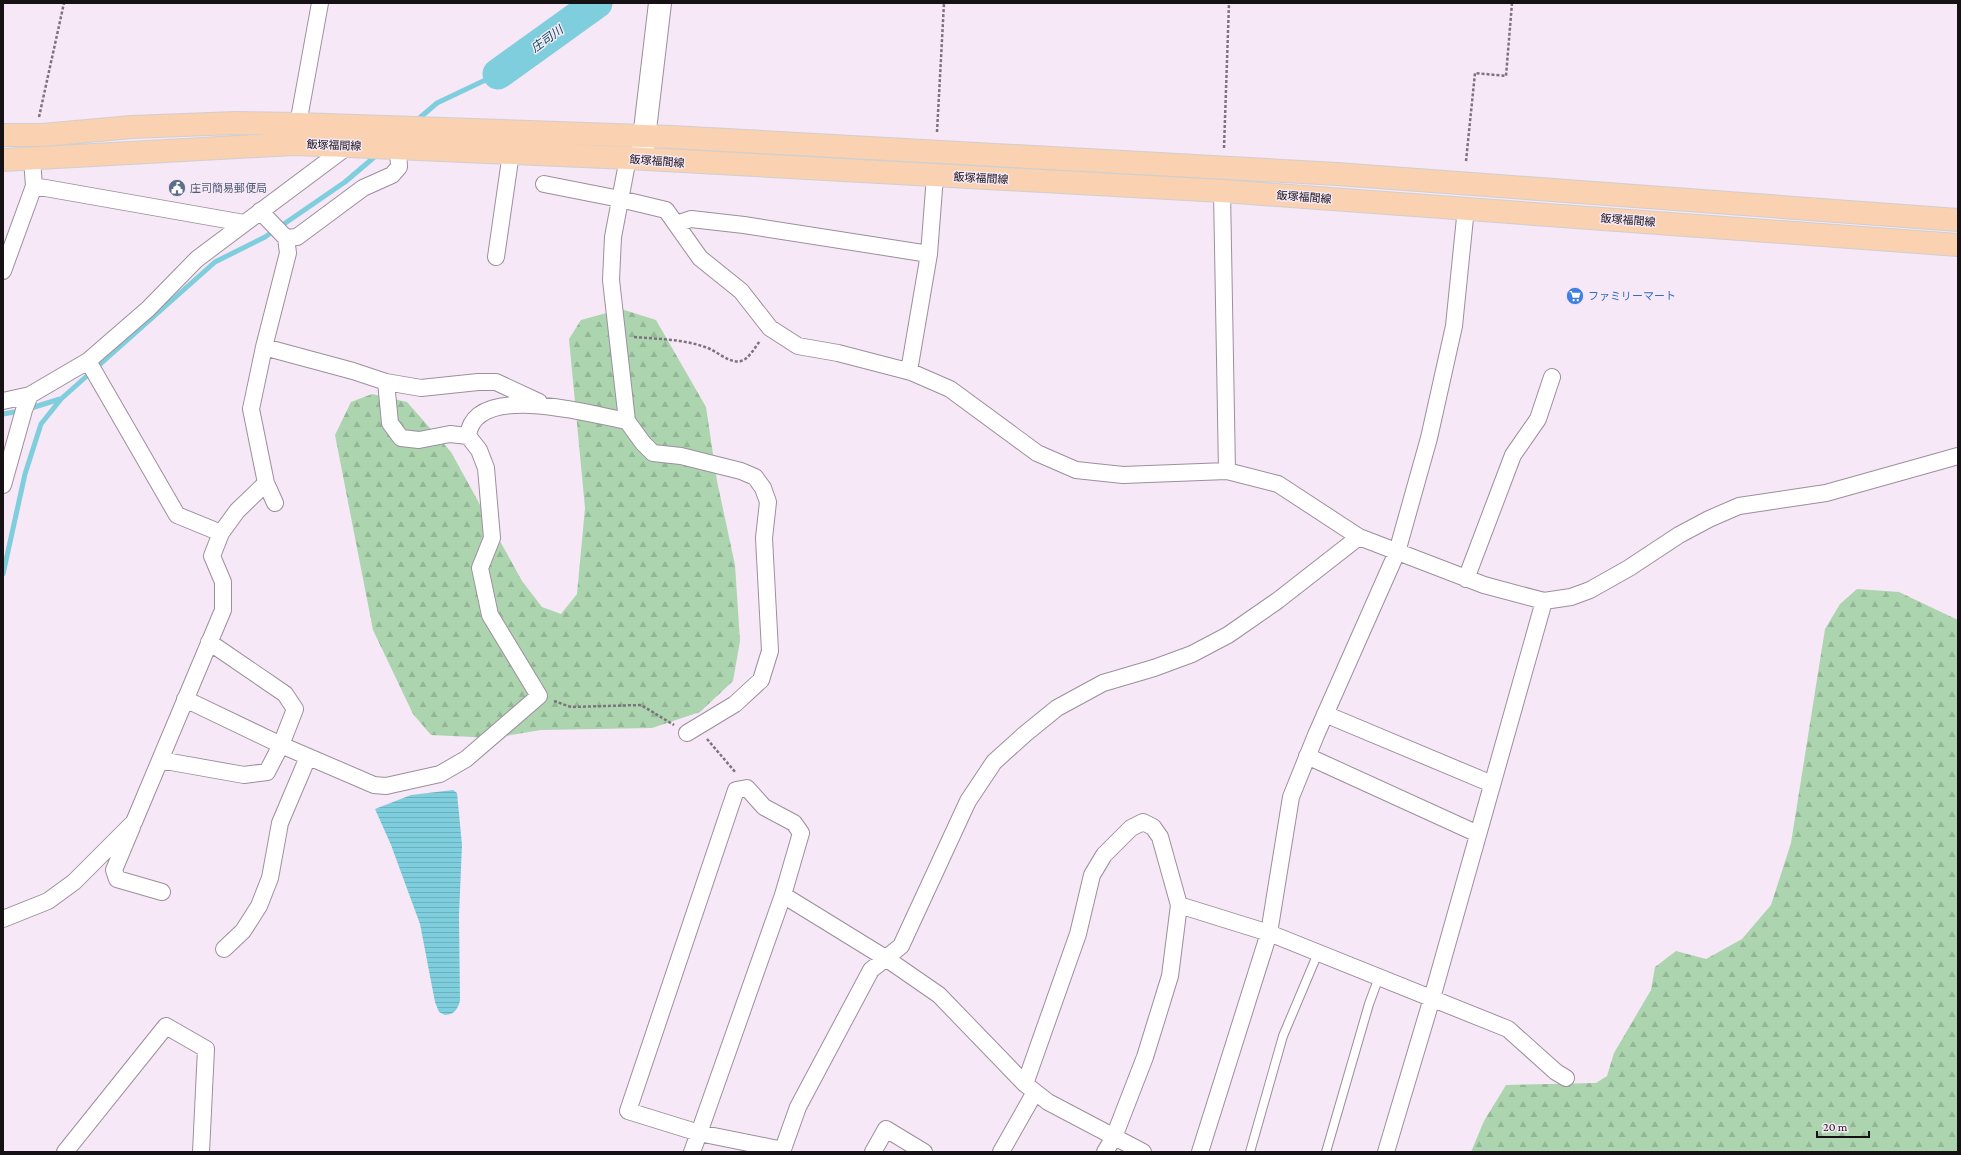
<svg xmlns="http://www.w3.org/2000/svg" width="1961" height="1155" viewBox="0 0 1961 1155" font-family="'Crimson Pro','Noto Sans JP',serif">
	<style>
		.forest { fill: url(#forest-firs) }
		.water { fill: url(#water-rules) }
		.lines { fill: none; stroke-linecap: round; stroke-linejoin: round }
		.stream { stroke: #7ecedd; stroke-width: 5 }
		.river { stroke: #7ecedd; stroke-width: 31 }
		.lane-casing { stroke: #9c8f9c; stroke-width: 10 }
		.street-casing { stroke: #9c8f9c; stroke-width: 18 }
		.secondary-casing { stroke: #9c8f9c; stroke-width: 24 }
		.primary-casing { stroke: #d0cfd0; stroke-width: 24 }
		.path { stroke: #7c737c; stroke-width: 2.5; stroke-dasharray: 3 2; stroke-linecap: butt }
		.lane { stroke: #fff; stroke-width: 8 }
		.street { stroke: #fff; stroke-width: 16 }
		.secondary { stroke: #fff; stroke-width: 22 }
		.primary { stroke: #fad1b1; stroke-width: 22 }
		.labels { text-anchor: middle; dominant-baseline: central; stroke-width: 3; stroke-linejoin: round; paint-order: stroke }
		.street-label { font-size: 11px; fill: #151115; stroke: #f6e8f6 }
		.service-label { font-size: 11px; fill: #4e5e75; stroke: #f6e8f6; text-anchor: start }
		.shop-label { font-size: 11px; fill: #366cbe; stroke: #f6e8f6; text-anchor: start }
		.water-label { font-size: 12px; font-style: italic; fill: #034e59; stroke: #f6e8f6 }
	</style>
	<defs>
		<pattern id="forest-firs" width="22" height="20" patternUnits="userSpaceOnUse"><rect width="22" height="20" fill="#acd5af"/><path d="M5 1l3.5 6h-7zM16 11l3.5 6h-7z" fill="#93b696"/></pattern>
		<pattern id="water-rules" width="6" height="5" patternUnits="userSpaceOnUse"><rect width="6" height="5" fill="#7ecedd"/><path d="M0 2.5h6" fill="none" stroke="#6cb0bd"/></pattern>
	</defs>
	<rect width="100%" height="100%" fill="#f6e8f6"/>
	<path class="forest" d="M621,309l35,11 50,87 11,74 18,84 5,76 -7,40 -33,31 -48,16 -111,2 -48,8 -62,-3 -18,-21 -40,-84 -38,-195 16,-33 21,-8 35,8 44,50 71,129 20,26 19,7 16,-20 8,-86 -16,-169 12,-19z
		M1857,589l42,3 59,28v532h-487l13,-31 22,-36 90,-2 11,-7 7,-23 37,-63 4,-23 21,-16 30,8 36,-20 29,-34 20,-62 34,-214 15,-25z"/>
	<path class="water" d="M453,790l4,3 5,52 -3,70 1,86c-3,9 -5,13 -15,14l-6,-3 -4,-10 -15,-78 -29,-79 -16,-36 36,-14z"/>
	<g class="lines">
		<path class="stream" d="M416,121l21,-18 61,-29
			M28,409l32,-10
			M3,414l17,-3
			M3,574l22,-100 16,-50 20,-25 154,-137 50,-25 80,-55 33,-28"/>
		<path class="river" d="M498,74l99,-71"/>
		<defs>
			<path id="lane" d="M1250,1152l33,-116 35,-83
				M1326,1152l43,-148 10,-27"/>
			<path id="street" d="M296,135l24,-132
				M628,158l-15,79 -2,43 16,141 16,22 10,10 28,3 60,15 14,6 8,11 5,14 -4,36 6,113 -9,29 -26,24 -48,29
				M544,184l76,15 46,11 34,48 41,33 29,37 28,18 40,7 73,19 39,17 87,64 39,17 47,5 104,-4 51,13 81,53 125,48 60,16 27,-4 19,-7 39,-22 50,-33 30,-16 30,-13 87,-13 132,-37
				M34,186l210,37
				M1222,191l5,280
				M676,224l15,-5 53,6 185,29
				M286,238l11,-1 66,-49 29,-13 7,-8 -1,-19
				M496,257l15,-104
				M3,271l31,-85 -2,-27
				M909,371l20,-117 6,-78
				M386,382l35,6 57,-6h18l43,20
				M3,401l27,-6 58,-34 60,-52 49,-50 151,-113
				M468,436c6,-56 125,-21 159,-15
				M266,483l9,20
				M3,485l21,-75 6,-15
				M221,533l16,-22 29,-28 -15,-74 13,-62 24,-94 -2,-15 -26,-27
				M1466,579l47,-124 25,-36 14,-42
				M185,699l96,46 93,40 12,1 54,-12 26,-15 73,-63 -49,-81 -10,-47 12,-30 -6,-70 -7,-18 -11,-14 -18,-2 -31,6 -18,-2 -11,-15 -4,-41 -33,-11 -89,-24
				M1325,714l167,70
				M1307,756l171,78
				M160,760l84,15 23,-3 14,-27 14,-36 -10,-15 -76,-52
				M132,827l-18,43 3,9 45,13
				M783,895l104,64 52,36 86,89 23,18 95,50
				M3,919l45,-18 26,-19 60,-60 89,-212v-28l-11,-26 9,-23 -44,-18 -89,-154
				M224,949l19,-18 16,-25 11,-28 10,-55 28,-66
				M1025,1084l53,-150 14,-59 12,-20 27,-27 12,-6 10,5 7,10 19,68 90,28 239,96 48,43 10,6
				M65,1152l101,-126 40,23 -5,103
				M692,1152l7,-19 84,-238 18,-62 -7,-10 -30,-16 -17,-19 -11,2 -108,321 71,22 84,17
				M782,1152l16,-45 73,-137 30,-24 67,-145 26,-39 31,-28 32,-26 46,-25 51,-15 38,-14 36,-19 49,-34 82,-64
				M873,1152l13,-23 38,23
				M1001,1152l34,-60
				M1105,1152l9,-15 31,-80 25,-81 9,-71
				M1200,1152l69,-219 22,-136 25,-62 81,-183 32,-114 25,-112 12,-118
				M1386,1152l46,-154 112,-397"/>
			<path id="secondary" d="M642,155l18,-152"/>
			<path id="primary" d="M3,135h39l90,-8 103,-4 63,1 374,13 665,37 621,46
				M3,160l291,-16 54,2 280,12 594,33 736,54"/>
		</defs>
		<use href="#lane" class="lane-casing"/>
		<use href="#street" class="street-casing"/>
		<use href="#secondary" class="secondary-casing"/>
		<use href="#primary" class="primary-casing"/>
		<path class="path" d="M39,117l25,-114
			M937,132l7,-129
			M1224,148l5,-145
			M1466,161l9,-88 31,3 6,-73
			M634,337c24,2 48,2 71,10 11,3 24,17 36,14 8,-2 14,-14 19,-20
			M554,701l17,6 70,-2 33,20
			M707,739l29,34"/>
		<use href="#lane" class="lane"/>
		<use href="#street" class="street"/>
		<use href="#secondary" class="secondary"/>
		<use href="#primary" class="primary"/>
	</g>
	<defs>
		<symbol id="civic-disc" viewBox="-11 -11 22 22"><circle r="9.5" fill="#5c6f8a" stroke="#f6e8f6"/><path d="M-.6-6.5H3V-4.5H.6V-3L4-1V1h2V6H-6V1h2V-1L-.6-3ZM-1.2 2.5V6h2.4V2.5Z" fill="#fff"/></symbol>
		<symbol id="supermarket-disc" viewBox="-11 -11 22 22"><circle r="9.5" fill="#3f7fe0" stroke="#f6e8f6"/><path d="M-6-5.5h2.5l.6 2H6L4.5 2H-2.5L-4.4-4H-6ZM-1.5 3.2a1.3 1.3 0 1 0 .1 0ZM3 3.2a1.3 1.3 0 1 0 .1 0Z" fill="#fff"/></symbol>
	</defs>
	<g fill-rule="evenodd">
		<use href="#civic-disc" x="167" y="178" width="20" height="20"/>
		<use href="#supermarket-disc" x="1565" y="286" width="20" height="20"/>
	</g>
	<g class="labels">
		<g class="street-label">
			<text transform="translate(334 145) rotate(2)">飯塚福間線</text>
			<text transform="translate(657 161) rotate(4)">飯塚福間線</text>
			<text transform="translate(981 178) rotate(3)">飯塚福間線</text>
			<text transform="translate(1304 197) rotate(4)">飯塚福間線</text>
			<text transform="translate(1628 220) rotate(4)">飯塚福間線</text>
		</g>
		<g class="service-label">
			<text x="190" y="188">庄司簡易郵便局</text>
		</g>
		<g class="shop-label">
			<text x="1588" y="296">ファミリーマート</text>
		</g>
		<g class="water-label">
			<text transform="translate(547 39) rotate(-36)">庄司川</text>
		</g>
	</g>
	<rect width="1961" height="1155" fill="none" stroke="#151115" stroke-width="8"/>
	<path d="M1817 1131v6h52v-6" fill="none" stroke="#151115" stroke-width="2"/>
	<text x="1823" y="1131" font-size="12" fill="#151115" stroke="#f6e8f6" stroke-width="3" paint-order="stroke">20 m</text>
</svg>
